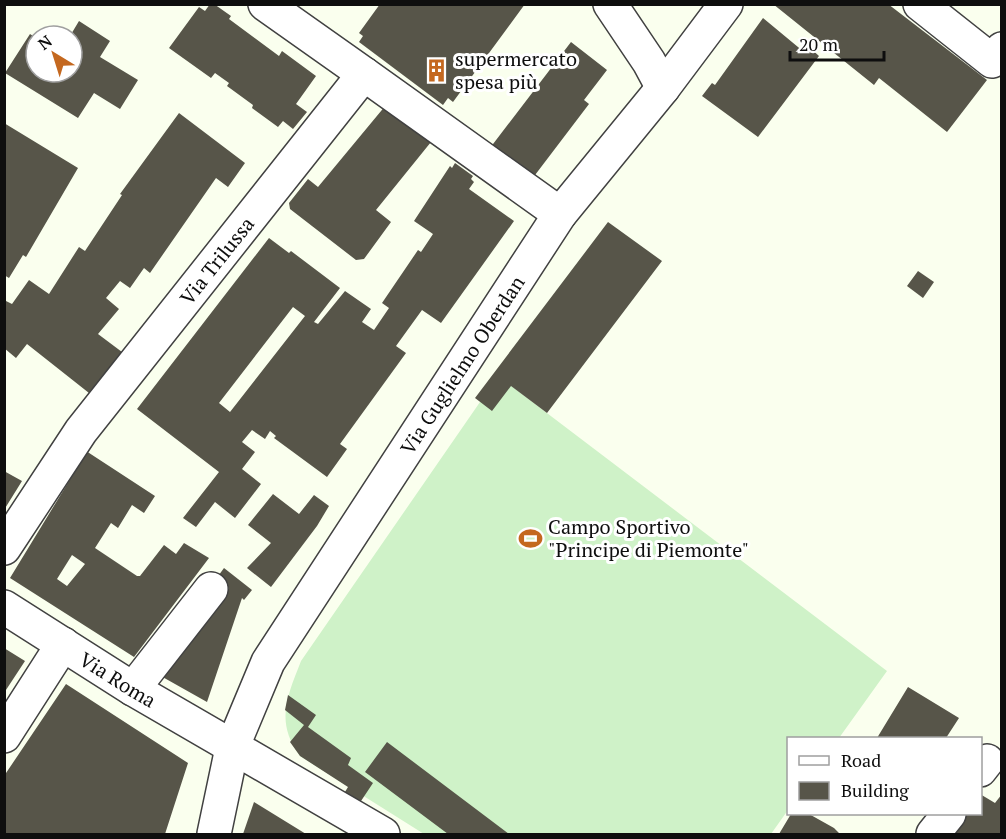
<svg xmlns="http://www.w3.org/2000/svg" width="1006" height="839" viewBox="0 0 1006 839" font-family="'PT Serif',serif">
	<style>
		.pitch { fill: #cff2c8 }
		.building { fill: #575549; fill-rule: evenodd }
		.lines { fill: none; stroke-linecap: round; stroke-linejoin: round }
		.minor-casing { stroke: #414141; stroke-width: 36 }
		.minor { stroke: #fff; stroke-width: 33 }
		.labels { text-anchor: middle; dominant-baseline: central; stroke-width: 6; stroke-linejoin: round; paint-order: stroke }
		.poi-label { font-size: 20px; fill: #0e0e0e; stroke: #fff; text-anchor: start }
		.street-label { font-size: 20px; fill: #0e0e0e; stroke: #fff }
	</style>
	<rect width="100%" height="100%" fill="#faffee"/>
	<path class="pitch" d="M498,376l389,295 -48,67h-51v72l-17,24h-347l-124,-78c-25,-34 -13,-59 1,-95z"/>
	<path class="building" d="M210,4h4l17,12 -2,3 50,37 3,-5 34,25 -20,28 11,8 -14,17 -10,-8 -5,6 -26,-19 1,-3 -26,-19 2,-3 -14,-10 -4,5 -42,-30 30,-41 6,4z
		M380,4h145l-72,98 -5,-4 -5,7 -84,-63 4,-6 -4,-3z
		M773,4h115l99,76 -40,52 -68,-54 -5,7z
		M763,18l41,34 4,-6 11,10 -61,81 -56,-41 10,-13 3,2z
		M79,21l31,20 -10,16 38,23 -18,29 -26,-16 -16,25 -73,-45 25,-39 6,4v34h36v-36h-2z
		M56,28l13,8h-18z
		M571,42l36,28 -23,30 5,4 -57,75 -42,-31z
		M386,105l45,37 -55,68 15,12 -27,37 -8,1 -66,-51 -1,-6 19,-24 10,8z
		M179,113l66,50 -17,24 -12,-9 -66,95 -6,-5 -14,20 -10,-7 -14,17 13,11 -21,25 24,18 -33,41 -62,-49 -11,14 -12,-10v-48l8,4 17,-24 20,14 30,-47 6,4 37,-56 -2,-1z
		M4,123l74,45 -52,89 -3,-2 -14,23 -5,-3z
		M455,163l18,13 -2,3 3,3 -5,7 45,32 -73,102 -19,-13 -26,36 10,7 -66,91 7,5 -20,28 -53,-39 2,-2 -6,-5 -5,8 -13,-9 -10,12 13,10 -13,17 19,15 -26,34 -20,-16 -19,25 -13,-9 36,-46 -82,-63 132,-171 20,15 2,-2 49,37 -26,34 4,2 27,-33 26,18 -9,13 12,8 15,-22 -7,-5 36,-53 3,2 12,-18 -19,-13 36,-55 2,2zM293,307l12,9 -75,96 -11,-9z
		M608,222l54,39 -115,152 -36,-27 -19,25 -17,-13z
		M918,271l16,11 -11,16 -16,-12z
		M83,449l72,47 -11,17 -12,-8 -14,23 -7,-5 -16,25 42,28h3l24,-31 12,9 8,-11 25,15 -75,99 -124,-79 67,-110 -3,-6zM72,555l13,9 -18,22 -10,-7z
		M4,471l18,10 -18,29z
		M273,494l26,20 15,-19 15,11 -12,20 -46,61 -24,-19 24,-25 -23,-18z
		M224,568l28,22 -8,10 -2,-2 -35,104 -48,-27 70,-87 -13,-9z
		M4,648l21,13 -21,32z
		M66,684l122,79 -23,71h-161v-58z
		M908,687l51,31 -13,20h-69z
		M288,695l28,20 -8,12 43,31 -3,7 25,18 -18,27 -15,-10 8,-13 -48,-31 -10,-14 14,-17 -19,-15z
		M387,742l122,92h-61l-83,-62z
		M980,794l15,9 7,-9v40h-58l13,-20h23z
		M254,802l52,32h-63z
		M791,814h18l25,14 6,6h-61z"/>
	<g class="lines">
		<defs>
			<g id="minor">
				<path d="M610,4l39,58 14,26"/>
				<path d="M920,4l72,57 10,-12"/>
				<path d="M364,74l196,140"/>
				<path id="s1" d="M4,548l77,-117 283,-357 -99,-70"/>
				<path id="s2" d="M4,607l129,82 250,145"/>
				<path d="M133,689l78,-100"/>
				<path d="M4,736l59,-92"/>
				<path d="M980,770l7,-9"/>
				<path id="s3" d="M214,834l18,-86 36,-86 292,-448 103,-126 63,-84"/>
				<path d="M933,834l16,-20"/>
			</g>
		</defs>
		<use href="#minor" class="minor-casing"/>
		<use href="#minor" class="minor"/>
	</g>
	<defs>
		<symbol id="building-bare" viewBox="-9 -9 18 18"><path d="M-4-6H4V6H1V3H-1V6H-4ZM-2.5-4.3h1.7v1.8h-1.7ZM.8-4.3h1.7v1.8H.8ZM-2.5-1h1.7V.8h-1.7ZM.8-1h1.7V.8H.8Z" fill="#c4681f" stroke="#fff" stroke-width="2.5" paint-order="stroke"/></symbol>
		<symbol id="stadium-bare" viewBox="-9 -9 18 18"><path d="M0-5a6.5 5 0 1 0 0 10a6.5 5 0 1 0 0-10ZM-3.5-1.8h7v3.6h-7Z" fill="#c4681f" stroke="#fff" stroke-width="2.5" paint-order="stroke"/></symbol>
	</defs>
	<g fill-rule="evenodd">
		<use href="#building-bare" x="420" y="54" width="33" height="33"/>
		<use href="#stadium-bare" x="514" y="522" width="33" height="33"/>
	</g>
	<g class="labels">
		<g class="poi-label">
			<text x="455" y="58">supermercato<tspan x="455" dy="23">spesa più</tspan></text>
			<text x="548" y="526">Campo Sportivo<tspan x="548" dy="23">"Principe di Piemonte"</tspan></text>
		</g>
		<g class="street-label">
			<text stroke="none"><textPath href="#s1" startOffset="358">Via Trilussa</textPath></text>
			<text stroke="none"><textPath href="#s3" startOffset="536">Via Guglielmo Oberdan</textPath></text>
			<text stroke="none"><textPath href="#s2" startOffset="135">Via Roma</textPath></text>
		</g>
	</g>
	<rect width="1006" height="839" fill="none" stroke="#0e0e0e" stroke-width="12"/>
	<rect x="787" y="737" width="195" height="78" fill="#ffffff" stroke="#9f9f9f" stroke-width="1.5"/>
	<rect x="799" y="756" width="30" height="9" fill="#ffffff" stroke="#9f9f9f" stroke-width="1.5"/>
	<text x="841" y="767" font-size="18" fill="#0e0e0e">Road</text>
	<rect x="799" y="782" width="30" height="18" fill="#575549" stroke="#9f9f9f" stroke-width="1.5"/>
	<text x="841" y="797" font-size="18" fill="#0e0e0e">Building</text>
	<g transform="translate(54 54) rotate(322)"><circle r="28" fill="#ffffff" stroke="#9f9f9f" stroke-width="1.5"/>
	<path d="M0-4.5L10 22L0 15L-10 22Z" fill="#c4681f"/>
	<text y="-9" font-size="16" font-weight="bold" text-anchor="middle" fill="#0e0e0e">N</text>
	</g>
	<path d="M790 51v9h94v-9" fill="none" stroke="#0e0e0e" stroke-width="3"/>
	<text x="799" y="51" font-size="18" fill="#0e0e0e" stroke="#ffffff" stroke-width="4.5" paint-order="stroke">20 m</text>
</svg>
